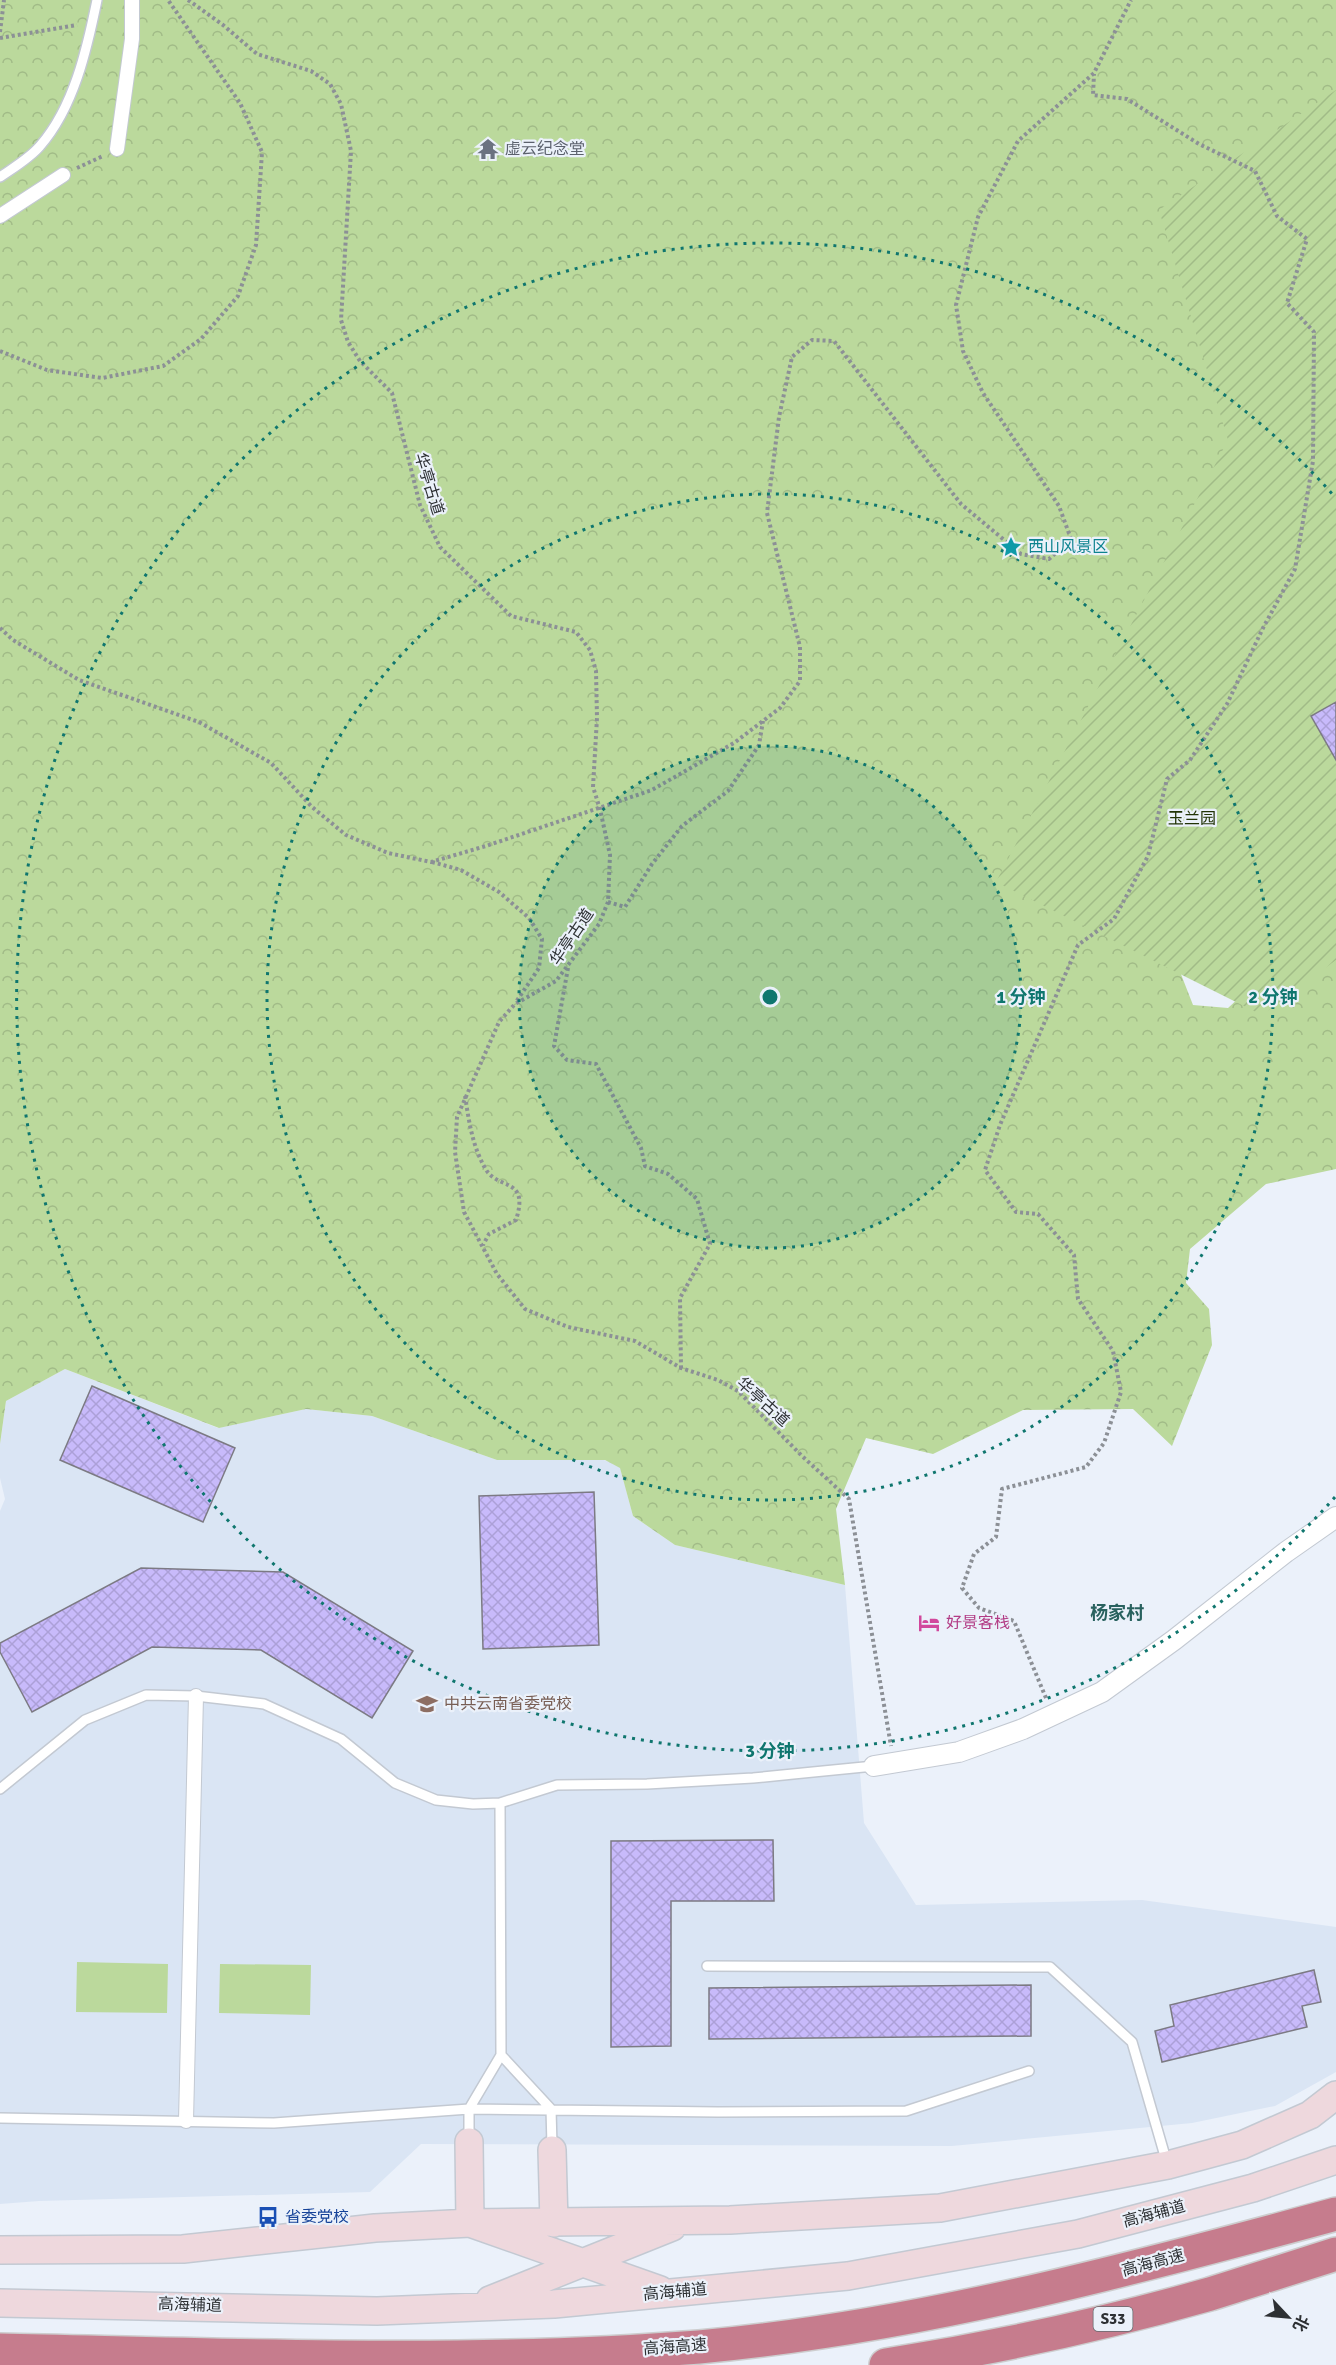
<svg xmlns="http://www.w3.org/2000/svg" width="1336" height="2365" viewBox="0 0 1336 2365" font-family="Signika,'Noto Sans SC',sans-serif">
	<style>
		.built { fill: #dae5f4 }
		.grass { fill: #bbd99c }
		.forest { fill: url(#forest-crowns) }
		.garden { fill: url(#garden-furrows) }
		.building { fill: url(#building-cross-hatch); stroke: #7c7a83; stroke-width: 1.5 }
		.lines { fill: none; stroke-linecap: round; stroke-linejoin: round }
		.service-casing { stroke: #c3c9d2; stroke-width: 12 }
		.pedestrian-casing { stroke: #c3c9d2; stroke-width: 16 }
		.minor-casing { stroke: #c3c9d2; stroke-width: 22 }
		.secondary-casing { stroke: #c3c9d2; stroke-width: 30 }
		.motorway-casing { stroke: #cdcdce; stroke-width: 36 }
		.path { stroke: #8c9096; stroke-width: 4; stroke-dasharray: 3 3; stroke-linecap: butt }
		.service { stroke: #fff; stroke-width: 9 }
		.pedestrian { stroke: #fff; stroke-width: 14 }
		.minor { stroke: #fff; stroke-width: 20 }
		.secondary { stroke: #eed8dd; stroke-width: 27 }
		.motorway { stroke: #c67c8d; stroke-width: 33 }
		.ring { fill: none; stroke: #0f766e; stroke-width: 3; stroke-dasharray: 3 6 }
		.labels { text-anchor: middle; dominant-baseline: central; stroke-width: 4.5; stroke-linejoin: round; paint-order: stroke }
		.shield { fill: #ebf1fa; stroke: #666a6f; stroke-width: 1.5 }
		.shield-label { font-size: 15px; font-weight: bold; fill: #2d3033 }
		.worship-label { font-size: 16px; fill: #5b616d; stroke: #ebf1fa; text-anchor: start }
		.street-label { font-size: 16px; fill: #2d3033; stroke: #ebf1fa }
		.culture-label { font-size: 16px; fill: #0d838f; stroke: #ebf1fa; text-anchor: start }
		.park-label { font-size: 16px; fill: #223406; stroke: #ebf1fa }
		.hotel-label { font-size: 16px; fill: #b23c85; stroke: #ebf1fa; text-anchor: start }
		.education-label { font-size: 16px; fill: #785e54; stroke: #ebf1fa; text-anchor: start }
		.transit-label { font-size: 16px; fill: #164399; stroke: #ebf1fa; text-anchor: start }
		.neighbourhood-label { font-size: 18px; font-weight: bold; fill: #29625f; stroke: #ebf1fa }
		.centre { fill: #0f766e; stroke: #ebf1fa; stroke-width: 3 }
		.ring-label { font-size: 18px; text-anchor: middle; font-weight: bold; fill: #0f766e; stroke: #ebf1fa; stroke-width: 4.5; stroke-linejoin: round; paint-order: stroke }
	</style>
	<defs>
		<pattern id="forest-crowns" width="20" height="18" patternUnits="userSpaceOnUse" patternTransform="scale(1.5)"><rect width="20" height="18" fill="#bbd99c"/><path d="M2 6a3 3 0 1 1 6 0M12 15a3 3 0 1 1 6 0" fill="none" stroke="#a1bb87"/></pattern>
		<pattern id="garden-furrows" width="10" height="10" patternUnits="userSpaceOnUse" patternTransform="scale(1.5)"><rect width="10" height="10" fill="#bbd99c"/><path d="M-1 1l2-2M0 10L10 0M9 11l2-2" fill="none" stroke="#a1bb87"/></pattern>
		<pattern id="building-cross-hatch" width="8" height="8" patternUnits="userSpaceOnUse" patternTransform="scale(1.5)"><rect width="8" height="8" fill="#c8bafb"/><path d="M0 0l8 8M0 8l8-8" fill="none" stroke="#aca0d8"/></pattern>
	</defs>
	<rect width="100%" height="100%" fill="#ebf1fa"/>
	<path class="built" d="M65,1369l153,59 88,-19 66,7 125,44h107l16,7 13,49 42,29 170,40 19,238 52,82 226,-5 194,27v145l-61,34 -83,17 -240,23 -531,-2 -51,48 -331,9 -39,3v-693l5,-12 -5,-21v-34l6,-43z"/>
	<path class="grass" d="M77,1962l91,2 -1,49 -91,-1z
		M220,1964l91,1 -1,50 -91,-2z"/>
	<path class="forest" d="M0,0h1336v694l-168,247 25,64 35,3 27,-25 81,-41v227l-70,15 -76,65 -4,34 23,26 3,36 -40,101 -39,-37 -110,1 -90,44 -67,-16 -30,71 9,76 -170,-40 -42,-29 -13,-48 -15,-8h-108l-125,-44 -66,-7 -87,19 -154,-59 -59,32 -6,43z"/>
	<path class="garden" d="M1336,90v870l-74,55 -266,-133 232,-442 -69,-230z"/>
	<path class="building" d="M1336,702v58l-25,-44z
		M92,1386l143,62 -32,74 -143,-62z
		M594,1492l5,153 -116,4 -4,-153z
		M141,1568l142,4 130,79 -41,67 -111,-68 -109,-3 -120,65 -32,-60v-9z
		M773,1840l1,61h-103v145l-60,1v-206z
		M1314,1970l7,32 -19,4 5,21 -145,35 -7,-31 19,-5 -4,-21z
		M1031,1985v51l-322,3v-51z"/>
	<g class="lines">
		<defs>
			<path id="service" d="M0,177c13,-9 30,-19 40,-31 34,-39 47,-97 57,-146
				M0,1789l85,-69 61,-25 50,1 68,8 77,35 54,44 41,17 37,4 27,-1 57,-18 90,-1 106,-6 121,-12
				M707,1966l343,1 82,75 35,121
				M501,2055l50,54 1,37
				M0,2118l274,5 195,-14 249,3 188,-1 123,-40
				M469,2140v-31l32,-54 -1,-252"/>
			<path id="pedestrian" d="M117,149l15,-110v-39
				M0,216l63,-41
				M186,2121l10,-425"/>
			<path id="minor" d="M874,1766l85,-14 64,-23 79,-37 72,-52 112,-88 50,-35"/>
			<path id="secondary" d="M469,2142l1,81 190,67
				M552,2150l2,73
				M0,2250l183,-1 192,-21 95,-5 260,-3 210,-12 228,-43 74,-20 68,-30 26,-20
				M490,2300l182,-73
				M0,2303l377,8 177,-7 294,-28 230,-42 175,-46 83,-28"/>
			<path id="motorway" d="M0,2350c232,5 467,15 699,-3 217,-20 427,-76 637,-133
				M886,2365c109,-17 218,-41 324,-71 42,-13 84,-27 126,-40"/>
		</defs>
		<use href="#service" class="service-casing"/>
		<use href="#pedestrian" class="pedestrian-casing"/>
		<use href="#minor" class="minor-casing"/>
		<use href="#secondary" class="secondary-casing"/>
		<use href="#motorway" class="motorway-casing"/>
		<path class="path" d="M188,0l35,25 34,29 54,17 19,13 11,20 10,47 -10,169 7,22 12,19 32,32 28,112 20,42 71,69 65,16 14,18 6,21 1,47 -4,69 7,22 10,46 -2,47 -9,22 -43,57 -41,23 -16,18 -42,95 -2,35 9,60 33,62 28,35 43,18 67,14 46,27 37,12 20,11 65,66 46,42 42,247
			M0,32l4,-32
			M0,38l77,-13
			M77,168l26,-12
			M0,351l47,19 55,8 61,-12 38,-27 37,-43 18,-51 6,-93 -22,-49 -72,-103
			M0,628l13,12 66,40 120,42 72,41 41,44 34,28 42,18 43,9 55,-16 166,-56 82,-47 46,-35 20,-27v-34l-33,-134 12,-96 13,-60 20,-17 22,1 127,163 60,50 28,5 22,-20 -12,-33 -76,-113 -20,-42 -7,-46 22,-88 40,-76 76,-68 37,-73
			M432,862l29,8 38,22 30,26 13,21 -3,29 -23,34
			M608,902l17,5 27,-43 30,-38 46,-35 31,-46 4,-24
			M568,968l-14,78 13,14 29,4 45,84 4,18 23,8 29,25 13,45 -30,54 1,70
			M465,1096c4,25 7,49 20,72 12,23 45,8 31,52l-27,14 -6,11
			M1046,1698l-32,-77 -35,-13 -17,-20 12,-34 22,-17 6,-48 84,-22 18,-24 17,-51 -8,-41 -35,-52 -4,-44 -36,-41 -22,-2 -31,-42 15,-45 78,-180 36,-26 34,-63 19,-77 23,-19 37,-56 36,-76 32,-59 18,-108 1,-129 -27,-29 20,-64 -30,-23 -22,-45 -56,-27 -72,-45 -34,-4 1,-21"/>
		<use href="#service" class="service"/>
		<use href="#pedestrian" class="pedestrian"/>
		<use href="#minor" class="minor"/>
		<use href="#secondary" class="secondary"/>
		<use href="#motorway" class="motorway"/>
	</g>
	<circle cx="770" cy="997" r="251" fill="#0f766e" fill-opacity=".12"/>
	<g class="ring">
		<circle cx="770" cy="997" r="251"/>
		<circle cx="770" cy="997" r="503"/>
		<path d="M1335 1497A754 754 0 1 1 1335 497"/>
	</g>
	<defs>
		<symbol id="temple-bare" viewBox="-9 -9 18 18"><path d="M0-6L5-2H3V0L6.5 2.5H4V6H1.5V3h-3V6H-4V2.5H-6.5L-3 0V-2H-5Z" fill="#6b7280" stroke="#ebf1fa" stroke-width="2.5" paint-order="stroke"/></symbol>
		<symbol id="sight-bare" viewBox="-9 -9 18 18"><path d="M0-6L1.8-2.2L6-1.7L2.9 1.2L3.7 5.4L0 3.3L-3.7 5.4L-2.9 1.2L-6-1.7L-1.8-2.2Z" fill="#0f9aa8" stroke="#ebf1fa" stroke-width="2.5" paint-order="stroke"/></symbol>
		<symbol id="hotel-bare" viewBox="-9 -9 18 18"><path d="M-6-4.5h1.5V1H6V5H4.5V3h-9V5H-6ZM-4 0a1.8 1.8 0 1 1 3.6 0ZM.5 0V-2.5h3Q6-2.5 6 0Z" fill="#d1479c" stroke="#ebf1fa" stroke-width="2.5" paint-order="stroke"/></symbol>
		<symbol id="university-bare" viewBox="-9 -9 18 18"><path d="M0-5L7-2L0 1L-7-2ZM-4 1L0 2.5L4 1V4Q0 6-4 4Z" fill="#8d6e63" stroke="#ebf1fa" stroke-width="2.5" paint-order="stroke"/></symbol>
		<symbol id="bus-bare" viewBox="-9 -9 18 18"><path d="M-5-6H5V4H4V6H2V4H-2V6H-4V4H-5ZM-3.5-4V0h7V-4ZM-3.5 1.2v1.5H-2V1.2ZM2 1.2v1.5H3.5V1.2Z" fill="#1a4fb4" stroke="#ebf1fa" stroke-width="2.5" paint-order="stroke"/></symbol>
	</defs>
	<g fill-rule="evenodd">
		<use href="#temple-bare" x="473" y="134" width="30" height="30"/>
		<use href="#sight-bare" x="996" y="532" width="30" height="30"/>
		<use href="#hotel-bare" x="914" y="1608" width="30" height="30"/>
		<use href="#university-bare" x="412" y="1689" width="30" height="30"/>
		<use href="#bus-bare" x="253" y="2202" width="30" height="30"/>
	</g>
	<g class="labels">
		<rect class="shield" x="1093.5" y="2307" width="39" height="24" rx="4.5"/>
		<g class="shield-label">
			<text x="1113" y="2319">S33</text>
		</g>
		<g class="worship-label">
			<text x="505" y="149">虚云纪念堂</text>
		</g>
		<g class="street-label">
			<text transform="translate(429 484) rotate(73)">华亭古道</text>
			<text transform="translate(572 937) rotate(-56)">华亭古道</text>
			<text transform="translate(763 1402) rotate(42)">华亭古道</text>
			<text transform="translate(1154 2214) rotate(-15)">高海辅道</text>
			<text transform="translate(1153 2263) rotate(-15)">高海高速</text>
			<text transform="translate(675 2292) rotate(-5)">高海辅道</text>
			<text transform="translate(190 2305) rotate(2)">高海辅道</text>
			<text transform="translate(675 2347) rotate(-4)">高海高速</text>
		</g>
		<g class="culture-label">
			<text x="1028" y="547">西山风景区</text>
		</g>
		<g class="park-label">
			<text x="1192" y="819">玉兰园</text>
		</g>
		<g class="hotel-label">
			<text x="946" y="1623">好景客栈</text>
		</g>
		<g class="education-label">
			<text x="444" y="1704">中共云南省委党校</text>
		</g>
		<g class="transit-label">
			<text x="285" y="2217">省委党校</text>
		</g>
		<g class="neighbourhood-label">
			<text x="1117" y="1613">杨家村</text>
		</g>
	</g>
	<circle cx="770" cy="997" r="9" class="centre"/>
	<g class="ring-label">
		<text x="1021" y="1003">1 分钟</text>
		<text x="1273" y="1003">2 分钟</text>
		<text x="770" y="1757">3 分钟</text>
	</g>
	<g transform="translate(1288 2317) rotate(116)" stroke="#ebf1fa" stroke-width="4.5" paint-order="stroke">
	<path d="M0-4.5L10 22L0 15L-10 22Z" fill="#2d3033"/>
	<text y="-9" font-size="16" font-weight="bold" text-anchor="middle" fill="#2d3033">北</text>
	</g>
</svg>
